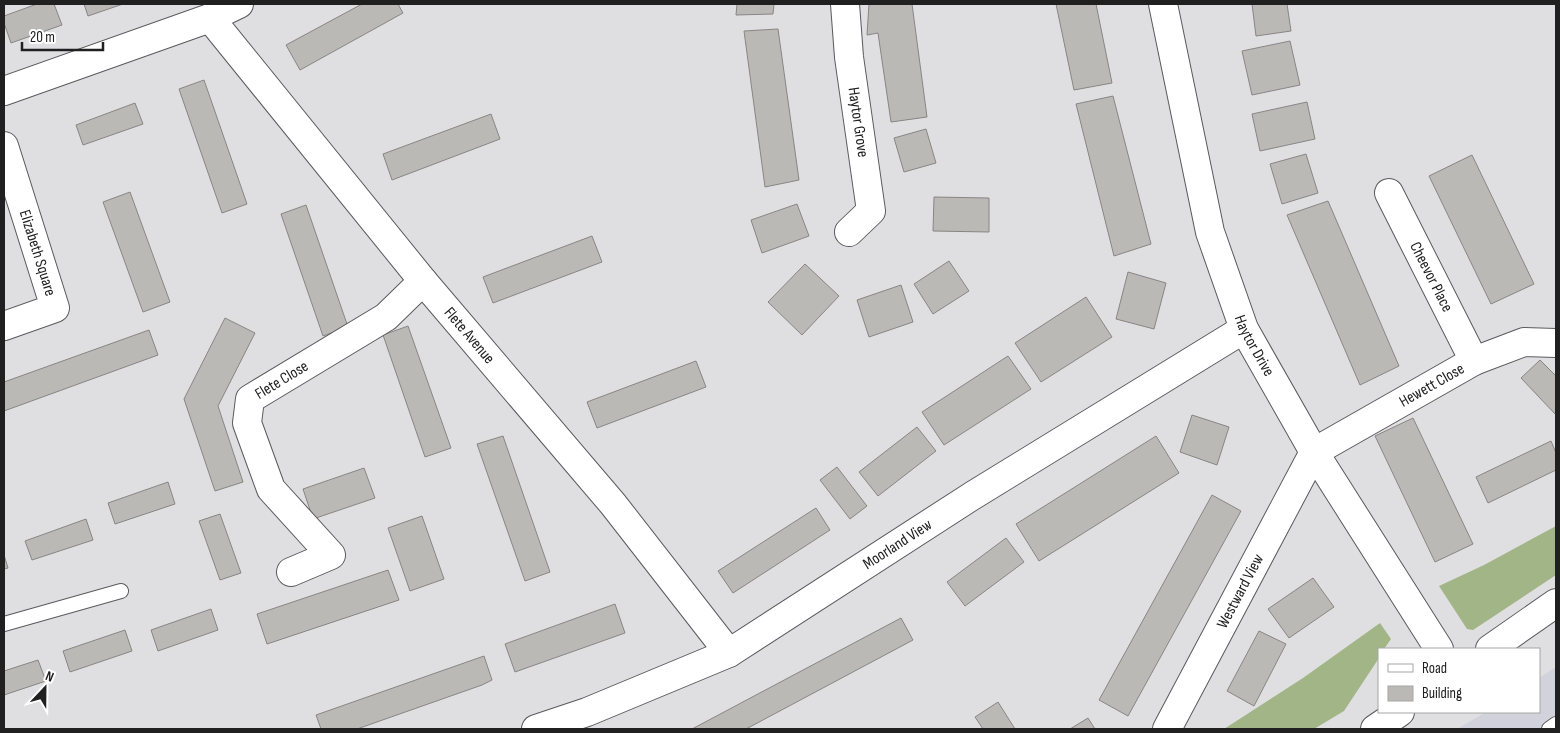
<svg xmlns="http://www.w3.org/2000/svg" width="1560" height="733" viewBox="0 0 1560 733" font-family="'Sofia Sans Condensed',sans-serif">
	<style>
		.built { fill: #d2d2dc }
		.forest { fill: #a2b587 }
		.building { fill: #bbb9b6; stroke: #888684 }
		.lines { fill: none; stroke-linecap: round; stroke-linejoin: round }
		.lane-casing { stroke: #5a5a5d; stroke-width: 16 }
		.street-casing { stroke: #5a5a5d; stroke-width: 30 }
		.secondary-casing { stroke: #5a5a5d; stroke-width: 30 }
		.lane { stroke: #fff; stroke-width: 14 }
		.street { stroke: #fff; stroke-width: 28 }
		.secondary { stroke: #fff; stroke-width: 28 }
		.labels { text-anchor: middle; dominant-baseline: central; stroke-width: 4; stroke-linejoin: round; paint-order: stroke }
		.street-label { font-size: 16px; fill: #202021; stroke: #fff }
	</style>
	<rect width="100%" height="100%" fill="#dfdfe2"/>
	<path class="built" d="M1556,667v62h-99l29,-17h53v-34z"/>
	<path class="forest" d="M1556,526v49l-83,55 -6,-1 -28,-43 45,-21z
		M1380,623l11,16 -7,10h-5v9l-35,53 -30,18h-90l79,-51z"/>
	<path class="building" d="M37,4h17l8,21 -51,18 -7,-20v-7z
		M84,4h39l-35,12z
		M362,4h36l5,9 -103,57 -14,-25z
		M737,4h37l-1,10 -37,1z
		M869,4h43l15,113 -36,5 -13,-89 -11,2z
		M1056,4h40l16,79 -38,7z
		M1252,4h35l4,27 -35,5z
		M778,29l21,151 -34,7 -21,-156z
		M1290,41l10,44 -48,10 -10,-44z
		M204,80l43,124 -25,9 -43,-124z
		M1113,96l38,148 -37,12 -38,-152z
		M1307,102l8,37 -55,12 -8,-37z
		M135,103l8,21 -60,21 -7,-20z
		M491,114l9,25 -108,41 -9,-26z
		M926,129l10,34 -32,9 -10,-34z
		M1306,154l12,39 -36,11 -12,-40z
		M1472,155l62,129 -43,20 -62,-128z
		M130,192l40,110 -27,10 -40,-110z
		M934,197l55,1v34l-56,-1z
		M1328,201l71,165 -39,19 -73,-170z
		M797,204l12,32 -47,17 -11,-33z
		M306,205l42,122 -25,9 -42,-122z
		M592,236l10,26 -109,41 -10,-26z
		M949,261l20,30 -36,23 -19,-30z
		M805,264l34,32 -37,39 -34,-33z
		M1128,272l38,11 -12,46 -38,-10z
		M901,285l12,37 -44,15 -12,-37z
		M1086,297l26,40 -71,45 -26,-39z
		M225,318l30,15 -37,73 25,76 -28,9 -31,-92z
		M408,326l43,122 -26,9 -42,-122z
		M149,330l9,25 -154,56v-29z
		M1008,356l23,33 -87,56 -22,-33z
		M1540,360l16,16v39l-35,-37z
		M696,361l10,26 -109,41 -10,-26z
		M1192,415l37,12 -12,38 -37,-13z
		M1413,418l60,126 -38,18 -60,-126z
		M917,427l19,24 -58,45 -19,-24z
		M503,436l47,136 -25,9 -48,-137z
		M1156,436l23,37 -140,88 -23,-37z
		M1551,441l5,12v17l-68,33 -12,-26z
		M837,467l30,39 -17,13 -30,-39z
		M364,468l11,30 -62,21 -10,-30z
		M168,482l7,22 -60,20 -7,-21z
		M1212,495l29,16 -113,205 -29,-16z
		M816,508l14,22 -97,63 -15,-22z
		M220,514l21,59 -21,7 -21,-59z
		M422,516l22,63 -34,12 -22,-63z
		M86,519l7,21 -61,20 -7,-19z
		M1006,538l18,24 -59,44 -18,-24z
		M4,555l4,13 -4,1z
		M388,570l11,30 -132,44 -10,-30z
		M1313,578l21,29 -45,31 -21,-29z
		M615,604l10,29 -110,39 -10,-28z
		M211,609l7,21 -60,21 -7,-21z
		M901,618l12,22 -167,89h-54z
		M125,630l7,21 -62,21 -7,-21z
		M1259,631l27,13 -32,62 -27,-15z
		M484,656l8,24 -10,5 -125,44h-36l-5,-14z
		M38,660l8,21 -42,14v-24z
		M998,702l17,27h-32l-8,-12z
		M1088,718l7,11h-25z"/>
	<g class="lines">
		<defs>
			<path id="lane" d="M4,624l117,-33
				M1549,729l7,-5"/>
			<g id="street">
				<path id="s1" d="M845,4l4,53 22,154 -22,21"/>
				<path id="s2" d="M1163,4l47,228 34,97 70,123 125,197"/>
				<path id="s3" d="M210,18l213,263 190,223 116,149"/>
				<path d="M4,91l206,-73 29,-14"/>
				<path id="s4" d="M4,146l51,162 -51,18"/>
				<path id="s5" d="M1389,193l85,168"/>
				<path id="s6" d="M291,572l40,-17 -60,-66 -24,-66 3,-24 136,-82 37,-36"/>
				<path id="s7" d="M536,729l51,-17 142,-59 243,-157 272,-167"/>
				<path id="s8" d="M1167,729l147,-277 160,-91 50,-19 32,1"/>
			</g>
			<path id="secondary" d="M1490,649l66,-46
				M1375,729l25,-17"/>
		</defs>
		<use href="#lane" class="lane-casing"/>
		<use href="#street" class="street-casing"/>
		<use href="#secondary" class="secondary-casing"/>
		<use href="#lane" class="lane"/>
		<use href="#street" class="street"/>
		<use href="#secondary" class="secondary"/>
	</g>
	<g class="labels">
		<g class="street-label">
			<text stroke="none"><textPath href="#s1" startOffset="119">Haytor Grove</textPath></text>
			<text stroke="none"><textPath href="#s4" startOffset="112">Elizabeth Square</textPath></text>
			<text stroke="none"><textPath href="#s5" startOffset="94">Cheevor Place</textPath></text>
			<text stroke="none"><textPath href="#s3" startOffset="410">Flete Avenue</textPath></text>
			<text stroke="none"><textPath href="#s2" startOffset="355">Haytor Drive</textPath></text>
			<text stroke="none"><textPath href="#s6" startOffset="264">Flete Close</textPath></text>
			<text stroke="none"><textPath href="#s8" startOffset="449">Hewett Close</textPath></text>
			<text stroke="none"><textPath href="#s7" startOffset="408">Moorland View</textPath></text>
			<text stroke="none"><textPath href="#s8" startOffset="156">Westward View</textPath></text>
		</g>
	</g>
	<rect width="1560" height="733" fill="none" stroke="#202021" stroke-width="10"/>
	<rect x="1378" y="648" width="162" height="65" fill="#ffffff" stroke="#a6a6a6"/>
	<rect x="1388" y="664" width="25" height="8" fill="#ffffff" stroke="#a6a6a6"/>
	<text x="1422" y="673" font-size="15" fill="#202021">Road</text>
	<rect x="1388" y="686" width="25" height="15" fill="#bbb9b6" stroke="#a6a6a6"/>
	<text x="1422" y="698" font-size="15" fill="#202021">Building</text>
	<g transform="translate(45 688) rotate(22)" stroke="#ffffff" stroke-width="4" paint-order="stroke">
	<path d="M0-4L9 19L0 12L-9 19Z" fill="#202021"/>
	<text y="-8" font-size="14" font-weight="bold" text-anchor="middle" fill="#202021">N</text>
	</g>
	<path d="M22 42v8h81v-8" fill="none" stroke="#202021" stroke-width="2.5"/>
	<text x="30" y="42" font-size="15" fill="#202021" stroke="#ffffff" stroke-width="4" paint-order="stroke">20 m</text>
</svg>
